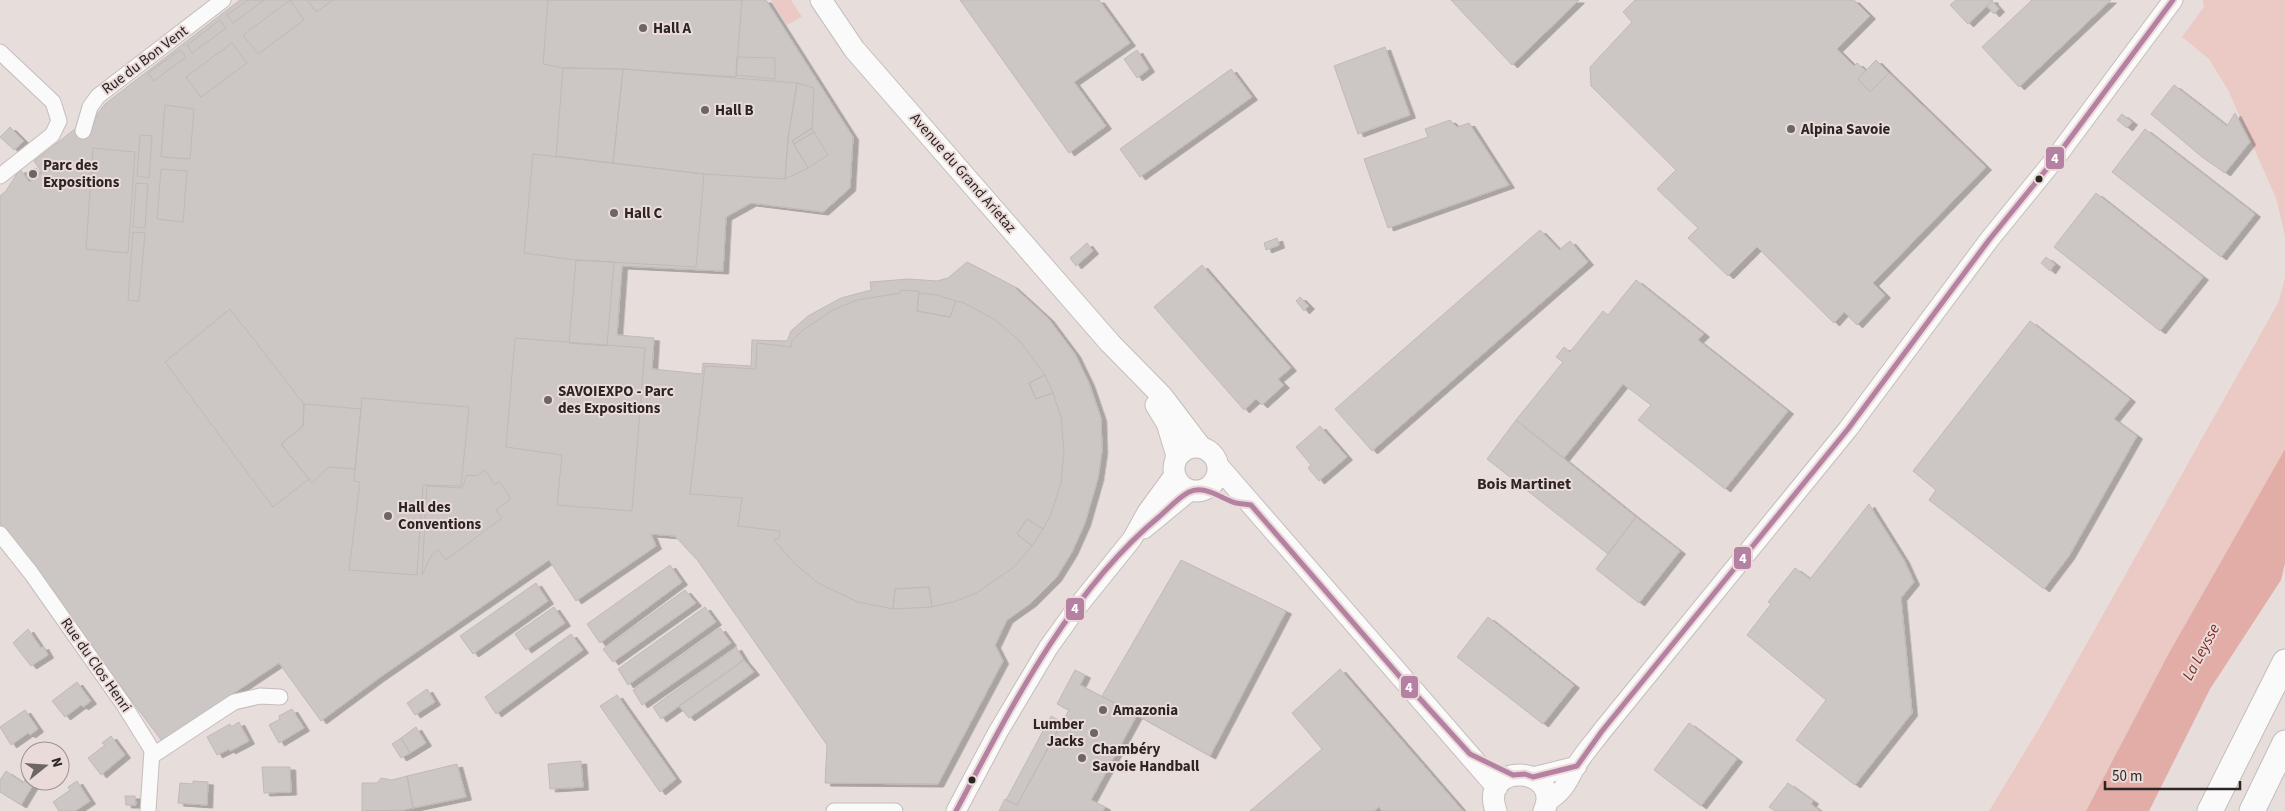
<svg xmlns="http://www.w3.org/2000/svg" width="2285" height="811" viewBox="0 0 2285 811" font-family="'Source Sans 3',sans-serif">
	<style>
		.green { fill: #ebc9c4 }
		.water { fill: #e1ada6 }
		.building { fill: #ccc6c4; stroke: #c0b9b8; filter: url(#shadow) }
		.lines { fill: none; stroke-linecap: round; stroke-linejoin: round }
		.minor-casing { stroke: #c4bdbc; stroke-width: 17 }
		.tertiary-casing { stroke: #c4bdbc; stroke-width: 21 }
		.secondary-casing { stroke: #c4bdbc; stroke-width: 23 }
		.trunk-casing { stroke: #c4bdbc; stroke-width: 27 }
		.minor { stroke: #fbfafa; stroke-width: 15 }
		.tertiary { stroke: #fbfafa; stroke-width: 19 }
		.secondary { stroke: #fbfafa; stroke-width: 21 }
		.trunk { stroke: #fbfafa; stroke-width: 25 }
		.bus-1-casing { stroke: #ebdbd8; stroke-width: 9 }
		.bus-1 { stroke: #b581a3; stroke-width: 5 }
		.poi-dot { fill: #6d6664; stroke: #ebdbd8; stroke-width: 2 }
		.bus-dot { fill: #2b2524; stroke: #ebdbd8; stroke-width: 2 }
		.labels { text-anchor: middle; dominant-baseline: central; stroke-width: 4; stroke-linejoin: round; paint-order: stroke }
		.poi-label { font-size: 15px; font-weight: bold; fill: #2b2524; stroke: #ebdbd8; text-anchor: start }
		.street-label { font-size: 15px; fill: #2b2524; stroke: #ebdbd8 }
		.neighbourhood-label { font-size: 16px; font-weight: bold; fill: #2b2524; stroke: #ebdbd8 }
		.water-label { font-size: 16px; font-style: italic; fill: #7f2c26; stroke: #ebdbd8 }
		.line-badge { stroke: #ebdbd8; stroke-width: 2 }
		.badge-label { font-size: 14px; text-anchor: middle; font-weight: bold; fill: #fff }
	</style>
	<defs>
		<filter id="shadow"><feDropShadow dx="5.5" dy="3" stdDeviation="0" flood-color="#0004"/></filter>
	</defs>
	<rect width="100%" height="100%" fill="#e7dedc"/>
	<path class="green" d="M771,0h20l11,17 -15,8z
		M2203,0h82v236l-9,-38 -48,-108 -19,-31 -27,-22 22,-30z
		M2285,278v171l-116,204 -83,158h-97l52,-86 237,-422z"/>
	<path class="water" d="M2285,449v114l-4,17 -71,109 -61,122h-63l83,-158z"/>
	<path class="building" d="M240,0h526l87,137 -3,51 -27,24 -72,-9 -25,14 -3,54 -101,-5 -5,69 37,3 -2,31 50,5 1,-11 48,3 1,-26 35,1 4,-10 17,-15 33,-18 30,-8 -1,-8 39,-3 28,2 11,-3 19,-16 46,24 35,32 27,36 14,29 12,35 1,33 -4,27 -13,45 -13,29 -16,26 -25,25 -24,17 -12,25 8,16 -65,123 -113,-1 2,-38 -129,-184 -23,-25 -24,-2 5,12 -80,55 -27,-41 -170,118 -58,43 -42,-58 -117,78 -162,-216v-329l6,-5 14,-22 9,13 13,-9 -8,-12 41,-32 14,6 9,-22 7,-9z
		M248,0h16l-31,23 -6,-8z
		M290,0l14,20 -46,34 -15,-19z
		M307,0h26l-17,12z
		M548,0h194l-6,77 -113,-8 -60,-1 -20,-4z
		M960,0h139l31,43 -56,39 32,44 -37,27z
		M1451,0h128l-67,65z
		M1635,0h219l16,16 -33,33 17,17 3,-3 9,8 -8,8 12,13 19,-19 97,94 -113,116 12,12 -28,30 -13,-13 -10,11 -77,-76 -29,29 -40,-38 10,-10 -41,-39 19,-19 -85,-84 -1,-19 42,-45 -9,-10z
		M1956,0h37l-25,24 -18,-19z
		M2032,0h79l-92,87 -37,-40z
		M1992,1l7,8 -5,5 -7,-8z
		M220,20l6,8 -34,25 -5,-8z
		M232,43l15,20 -46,34 -15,-20z
		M1385,47l25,68 -52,19 -24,-68z
		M180,50l6,7 -32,24 -6,-8z
		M1137,50l12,19 -12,9 -13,-19z
		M737,57l38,1v21l-39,-4z
		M1876,60l13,13 -19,19 -12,-13z
		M563,68l60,1 -10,94 -57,-7z
		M623,69l174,14 -9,55 -3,41 -81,-5 -91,-11z
		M1231,69l21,28 -112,80 -20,-28z
		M797,83l17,5 -2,41 -20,12 16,27 -23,11 3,-41z
		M2174,85l53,41 8,-13 15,29 -25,31 -23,-16 -51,-43z
		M165,105l29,4 -4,50 -29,-2z
		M2122,114l10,8 -5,6 -10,-8z
		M1450,120l7,7 12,-4 40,62 -121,43 -24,-69 64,-22 -3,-8z
		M10,127l14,14 -10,9 -14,-13z
		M811,128l3,4 -20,12 -2,-3z
		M2145,129l110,85 -34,43 -109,-85z
		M814,132l14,23 -20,13 -14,-24z
		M140,135l12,1 -3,42 -12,-2z
		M93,148l42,4 -7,101 -42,-4z
		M533,154l171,20 -8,93 -120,-7 -52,-7z
		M36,168l4,5 -10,7 -4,-5z
		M161,169l26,2 -4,51 -26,-3z
		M136,183l12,1 -3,44 -12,-1z
		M2096,193l107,84 -43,54 -106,-84z
		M1540,230l19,20 11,-9 18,21 -216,189 -37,-42z
		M133,232l12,1 -6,68 -11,-1z
		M1277,238l2,7 -13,5 -2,-7z
		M1087,243l6,8 -17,15 -6,-8z
		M2046,257l9,7 -5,7 -9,-8z
		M576,260l38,2 -7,84 -38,-3z
		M1202,265l89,103 -13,11 6,6 -22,20 -6,-6 -12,11 -90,-103z
		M1636,280l68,54 -6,6 90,71 -63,78 -87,-69 13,-15 -28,-21 -59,74 -48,-38 47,-58 -7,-5 8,-10 6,5 33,-41 5,4z
		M900,290l19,1 -2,20 33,6 6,-16 8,2 30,16 25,21 26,35 -16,8 7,16 17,-6 8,24 3,33 -3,33 -10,31 -8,15 -16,-10 -10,15 15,12 -19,22 -37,25 -20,8 -24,6 -3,-20 -34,2 -2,20 -35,-7 -40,-19 -23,-19 -21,-24 5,-2 1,-7 -42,-5 4,-28 -52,-4 15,-128 51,3 1,-26 34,4 1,-7 10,-9 29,-20 26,-11 43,-7z
		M919,293l18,2 19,6 -6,16 -33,-6z
		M1300,297l9,9 -5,5 -8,-10z
		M230,309l74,95 -1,22 -22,18 28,35 -36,28 -108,-145z
		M2030,321l100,78 -16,20 23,17 -68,120 -25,33 -115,-89 7,-10 -23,-19z
		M515,338l130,10 -13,163 -75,-6 5,-50 -56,-8z
		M1045,375l8,18 -17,6 -7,-16z
		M362,398l107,9 -8,79 -38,-1 -6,90 -68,-5 11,-88 -6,-1z
		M304,404l57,5 -6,60 -26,-2 -17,16 -31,-39 22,-18z
		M1516,420l120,97 -28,37 -121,-95z
		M1320,426l27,31 -28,24 -11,-13 3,-3 -15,-18z
		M485,470l10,15 4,-4 12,18 -15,11 6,8 -56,42 -8,-11 -7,7 -9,19 5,-89 35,2 5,-13 10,1z
		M1869,504l35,56 10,22 -13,16 11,115 -57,72 -59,-45 30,-40 -79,-65 24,-31 -3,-2 27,-34 15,11z
		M1636,517l44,34 -41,52 -43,-34z
		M1027,519l16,10 -11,17 -15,-12z
		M1181,560l105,51 -76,145 -108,-60z
		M670,565l12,17 -82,61 -13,-19z
		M536,583l12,18 -75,53 -13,-18z
		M929,587l3,20 -39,2 2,-20z
		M685,590l11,13 -83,59 -10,-13z
		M554,607l11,16 -39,27 -11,-16z
		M705,607l11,15 -88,63 -10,-16z
		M1488,617l86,68 -31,39 -86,-67z
		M720,628l11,15 -89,62 -9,-15z
		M28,629l13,19 2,-2 5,9 -17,11 -18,-23z
		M571,634l12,16 -87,64 -11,-17z
		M736,647l8,13 -83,59 -8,-12z
		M744,660l10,12 -65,46 -10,-12z
		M1340,669l123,142h-81l-3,-4 -5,4h-124l72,-62 -30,-36z
		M1075,670l10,5 -5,10 57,30 -46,85 14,7 -2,4h-104l6,-12 12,6 52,-95 -12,-6z
		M77,682l14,19 -8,6 -2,-2 -16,12 -13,-16z
		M427,689l8,13 -20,13 -8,-12z
		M617,695l59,84 -16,13 -60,-86z
		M292,709l12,19 -25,15 -10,-18 11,-6 -1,-3z
		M25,710l13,19 -8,6 -2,-2 -17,12 -11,-18z
		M1051,716l11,6 -45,83 -11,-5z
		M239,722l10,19 -19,10 -1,-2 -12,6 -10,-18 23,-13 1,3z
		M1689,723l48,36 -36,47 -47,-36z
		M416,727l10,16 -16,10 -9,-15z
		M111,736l14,19 -24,20 -13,-17 17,-13 -3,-2z
		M401,738l9,15 -9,5 -9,-14z
		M581,761l2,26 -33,2 -2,-25z
		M457,764l9,33 -53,11 -6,-32z
		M262,767h28l1,25 -27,1z
		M6,771l17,12 2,-3 8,5 -12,20 -21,-13v-12z
		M407,776l6,32 -10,2 -41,1v-28h15l4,-5 11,2z
		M77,781l13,20 -15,10h-16l-6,-9 17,-12 -2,-3z
		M193,781l15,1 -1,23 -29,-2 2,-20 13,1z
		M1788,783l25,18 -2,3 9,7h-45l-6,-4z
		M125,796h10l1,9h-10z"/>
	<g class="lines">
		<defs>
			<path id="minor" d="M0,52l53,50 6,19 -7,14 -52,41
				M83,131l7,-24 8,-11 125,-96
				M0,534l31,39 93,132 28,45 -4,61
				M152,756l82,-54 26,-6 20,1
				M834,811h61"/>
			<path id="tertiary" d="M1144,529l46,-38
				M1533,777l44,-11
				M1547,802c17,-11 20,-19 29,-36 7,-12 18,-24 26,-35l246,-302 141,-189 65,-80 119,-160
				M956,811l42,-79 50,-84 30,-42 54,-67 15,-27 27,-37"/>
			<path id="secondary" d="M821,0l33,49 256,294 52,53 38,50
				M1156,405l11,18 10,33
				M1174 469a22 22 0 1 1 44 0a22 22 0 1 1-44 0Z
				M1218,466l279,321
				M1496,811c-18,-51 68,-45 48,0"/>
			<path id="trunk" d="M2210,811l75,-149
				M2252,811l33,-68"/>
		</defs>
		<use href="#minor" class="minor-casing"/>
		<use href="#tertiary" class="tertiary-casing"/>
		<use href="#secondary" class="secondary-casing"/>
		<use href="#trunk" class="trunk-casing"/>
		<use href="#minor" class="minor"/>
		<use href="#tertiary" class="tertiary"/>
		<use href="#secondary" class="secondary"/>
		<use href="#trunk" class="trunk"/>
		<defs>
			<path id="bus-1" d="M956,811c54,-102 114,-221 204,-295 9,-8 19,-19 29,-24 15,-8 33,7 47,11 5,1 10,1 15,2l150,173 69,76 43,21 12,-1 8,3 44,-11 25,-35 246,-302 141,-189 65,-80 119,-160"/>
		</defs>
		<use href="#bus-1" class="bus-1-casing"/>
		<use href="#bus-1" class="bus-1"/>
	</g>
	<g class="poi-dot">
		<circle cx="643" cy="28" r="5"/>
		<circle cx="705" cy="110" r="5"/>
		<circle cx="1791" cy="129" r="5"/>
		<circle cx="33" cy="174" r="5"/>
		<circle cx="614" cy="213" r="5"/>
		<circle cx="548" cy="400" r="5"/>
		<circle cx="388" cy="516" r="5"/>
		<circle cx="1103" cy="710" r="5"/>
		<circle cx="1094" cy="733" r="5"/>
		<circle cx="1082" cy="758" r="5"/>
	</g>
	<g class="bus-dot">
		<circle cx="2039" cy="179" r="4.5"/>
		<circle cx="972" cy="780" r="4.5"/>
	</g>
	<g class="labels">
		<g class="poi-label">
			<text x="653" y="28">Hall A</text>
			<text x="715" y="110">Hall B</text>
			<text x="1801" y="129">Alpina Savoie</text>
			<text x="43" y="165">Parc des<tspan x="43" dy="17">Expositions</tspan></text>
			<text x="624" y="213">Hall C</text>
			<text x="558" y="391">SAVOIEXPO - Parc<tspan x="558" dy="17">des Expositions</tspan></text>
			<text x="398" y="507">Hall des<tspan x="398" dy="17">Conventions</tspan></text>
			<text x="1113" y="710">Amazonia</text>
			<text x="1084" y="724" text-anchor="end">Lumber<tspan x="1084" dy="17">Jacks</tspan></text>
			<text x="1092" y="749">Chambéry<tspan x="1092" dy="17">Savoie Handball</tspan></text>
		</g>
		<g class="street-label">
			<text transform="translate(145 60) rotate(-37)">Rue du Bon Vent</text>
			<text transform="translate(963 173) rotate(49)">Avenue du Grand Arietaz</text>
			<text transform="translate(96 665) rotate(55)">Rue du Clos Henri</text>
		</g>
		<g class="neighbourhood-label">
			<text x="1524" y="484">Bois Martinet</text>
		</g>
		<g class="water-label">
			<text transform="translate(2201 652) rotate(-62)">La Leysse</text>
		</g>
	</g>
	<g class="line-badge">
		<rect x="2045" y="146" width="20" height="24" rx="5" fill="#b581a3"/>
		<rect x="1733" y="546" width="19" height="24" rx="5" fill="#b581a3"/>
		<rect x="1065" y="597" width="20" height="24" rx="5" fill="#b581a3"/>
		<rect x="1400" y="675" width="19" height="24" rx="5" fill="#b581a3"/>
	</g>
	<g class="badge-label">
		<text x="2055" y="163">4</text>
		<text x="1743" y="563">4</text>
		<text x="1075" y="613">4</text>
		<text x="1409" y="692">4</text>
	</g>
	<g transform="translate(45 766) rotate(73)"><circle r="24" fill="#ebdbd8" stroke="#9e9290"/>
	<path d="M0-4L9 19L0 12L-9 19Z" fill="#6d6664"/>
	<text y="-8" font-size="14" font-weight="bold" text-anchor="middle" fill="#2b2524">N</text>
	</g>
	<path d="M2105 781v8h135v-8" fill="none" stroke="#2b2524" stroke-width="2.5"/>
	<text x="2112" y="781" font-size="15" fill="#2b2524" stroke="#ebdbd8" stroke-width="4" paint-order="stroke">50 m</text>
</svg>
